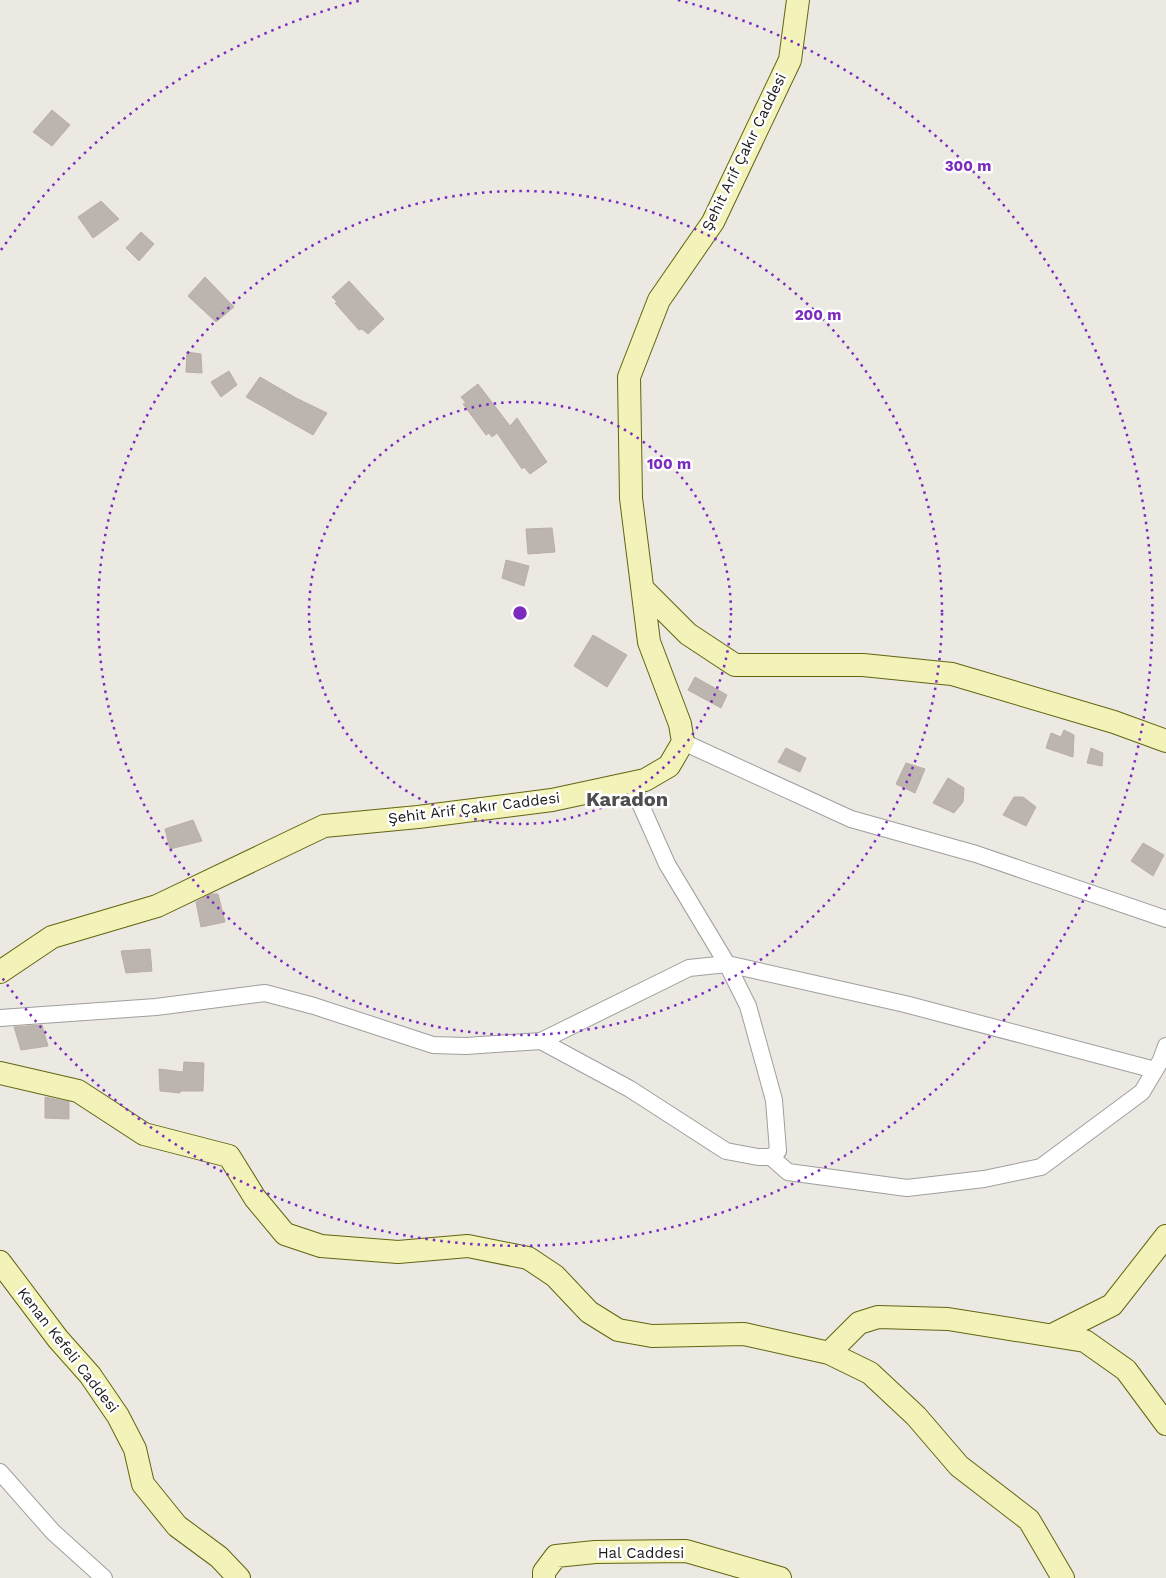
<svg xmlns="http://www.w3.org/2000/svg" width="1166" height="1578" viewBox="0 0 1166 1578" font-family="'Work Sans',sans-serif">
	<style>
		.building { fill: #bcb4af; stroke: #bcaea6 }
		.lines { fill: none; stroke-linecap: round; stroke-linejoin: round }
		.street-casing { stroke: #9f9f9f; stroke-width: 18 }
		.secondary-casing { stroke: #61660f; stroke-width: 24 }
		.street { stroke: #fff; stroke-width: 16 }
		.secondary { stroke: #f2f2b9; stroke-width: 22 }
		.ring { fill: none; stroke: #7b2cbf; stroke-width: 2.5; stroke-dasharray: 2.5 5 }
		.labels { text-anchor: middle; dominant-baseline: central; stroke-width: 5; stroke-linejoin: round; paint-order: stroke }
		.street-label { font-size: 15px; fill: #1b1b1b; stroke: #fff }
		.district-label { font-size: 20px; font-weight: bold; fill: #4e4e4e; stroke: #fff }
		.centre { fill: #7b2cbf; stroke: #fff; stroke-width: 2.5 }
		.ring-label { font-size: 15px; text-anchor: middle; font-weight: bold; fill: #7b2cbf; stroke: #fff; stroke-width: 5; stroke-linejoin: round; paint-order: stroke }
	</style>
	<rect width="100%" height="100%" fill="#ece8e2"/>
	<path class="building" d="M52,110l18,15 -18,21 -19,-14z
		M101,201l18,18 -26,19 -15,-21z
		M141,232l13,12 -15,17 -13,-13z
		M205,277l29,30 -18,15 -28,-26z
		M349,281l35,38 -16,15 -6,-5 -3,1 -24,-27 2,-1 -5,-5z
		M187,352l14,2 1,19 -16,-1z
		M229,371l8,14 -16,12 -10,-15z
		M260,377l36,21 31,15 -14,22 -67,-38z
		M478,384l32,42 7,-8 30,44 -17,12 -6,-7 -2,2 -25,-36 -5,4 -3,-4 -3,2 -23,-31 3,-1 -5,-6z
		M552,528l3,24 -27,2 -2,-25z
		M506,560l23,6 -5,20 -22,-8z
		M593,635l34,20 -20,32 -33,-21z
		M695,677l32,18 -6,13 -33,-18z
		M1064,730l10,5 -1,22 -27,-9 5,-15 10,4z
		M786,748l20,10 -6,14 -22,-10z
		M1091,748l12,5 -1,13 -15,-3z
		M906,763l19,6 -10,24 -19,-9z
		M948,778l16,10 -1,14 -9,11 -21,-10z
		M1014,797h9l13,10 -10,19 -23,-11z
		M193,820l9,21 -32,8 -5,-20z
		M1143,843l21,12 -11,21 -22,-15z
		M211,894h7l7,28 -24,5 -5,-25z
		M150,949l2,22 -26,2 -5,-22z
		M42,1025l6,21 -27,4 -7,-23z
		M184,1062l20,1 -1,28h-23v2l-20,-2 -1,-22 24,3z
		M45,1097l24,5v17l-24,-1z"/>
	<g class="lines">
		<defs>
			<path id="street" d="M683,742l168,77 125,35 190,65
				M0,1018l156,-11 109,-14 49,13 119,39 33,1 75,-5 89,48 96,62 32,6h13l7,-6 -4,-51 -26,-94 -21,-42 -60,-100 -36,-81
				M541,1041l148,-73 38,-4 178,40 250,66
				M771,1157l17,15 119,16 77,-9 57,-12 101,-75 19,-32 5,-14
				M0,1472l53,60 51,46"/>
			<path id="secondary" d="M643,589l45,45 47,31h128l89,9 162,48 52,19
				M0,972l52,-35 105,-31 167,-80 94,-9 134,-17 93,-20 24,-14 14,-24 -3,-18 -31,-82 -18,-144 -2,-121 30,-77 54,-78 77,-162 8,-60
				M0,1073l78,18 66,43 85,22 26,42 30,36 36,12 77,6 70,-6 60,12 27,18 34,36 29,18 34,6 92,-2 85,19 41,20 46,43 43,50 70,54 34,58
				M0,1262l58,77 32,36 28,41 17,33 8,35 34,42 42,31 20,21
				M1052,1335l60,-30 54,-69
				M829,1353l30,-30 19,-6 70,2 137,22 41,29 40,54
				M544,1578v-6l12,-16 39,-4 91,-1 94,27"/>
		</defs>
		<use href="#street" class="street-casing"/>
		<use href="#secondary" class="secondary-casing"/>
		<use href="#street" class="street"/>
		<use href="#secondary" class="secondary"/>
	</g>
	<g class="ring">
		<circle cx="520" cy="613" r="211"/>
		<circle cx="520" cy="613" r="422"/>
		<path d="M1 250A633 633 0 0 1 362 0M678 0A633 633 0 1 1 1 976"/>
	</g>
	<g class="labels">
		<g class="street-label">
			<text transform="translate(744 152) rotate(-64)">Şehit Arif Çakır Caddesi</text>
			<text transform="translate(474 808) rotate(-7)">Şehit Arif Çakır Caddesi</text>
			<text transform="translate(68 1350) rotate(52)">Kenan Kefeli Caddesi</text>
			<text x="641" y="1553">Hal Caddesi</text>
		</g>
		<g class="district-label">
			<text x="627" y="799">Karadon</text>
		</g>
	</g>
	<circle cx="520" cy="613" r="8" class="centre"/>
	<g class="ring-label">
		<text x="968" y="171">300 m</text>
		<text x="818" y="320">200 m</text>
		<text x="669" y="469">100 m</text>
	</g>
</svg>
